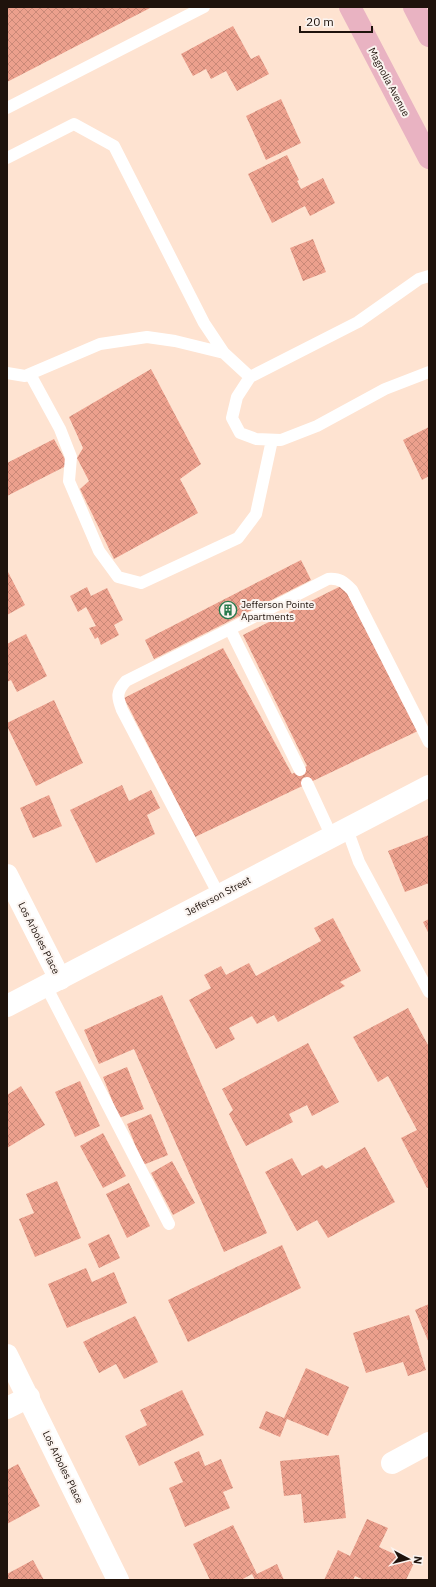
<svg xmlns="http://www.w3.org/2000/svg" width="436" height="1587" viewBox="0 0 436 1587" font-family="'IBM Plex Sans',sans-serif">
	<style>
		.building { fill: url(#building-cross-hatch) }
		.lines { fill: none; stroke-linecap: round; stroke-linejoin: round }
		.lane { stroke: #fff; stroke-width: 12 }
		.street { stroke: #fff; stroke-width: 22 }
		.secondary { stroke: #fff; stroke-width: 22 }
		.primary { stroke: #e9b3c2; stroke-width: 22 }
		.labels { text-anchor: middle; dominant-baseline: central; stroke-width: 4; stroke-linejoin: round; paint-order: stroke }
		.street-label { font-size: 10px; fill: #1f130c; stroke: #fbf4f0 }
		.poi-label { font-size: 10px; fill: #1f130c; stroke: #fbf4f0; text-anchor: start }
	</style>
	<defs>
		<pattern id="building-cross-hatch" width="8" height="8" patternUnits="userSpaceOnUse"><rect width="8" height="8" fill="#eca08d"/><path d="M0 0l8 8M0 8l8-8" fill="none" stroke="#ca8978"/></pattern>
	</defs>
	<rect width="100%" height="100%" fill="#fee3d1"/>
	<path class="building" d="M7,7h145l-145,75z
		M233,26l18,33 8,-4 10,19 -32,17 -11,-20 -15,8 -5,-10 -13,7 -12,-22z
		M281,99l20,44 -35,17 -20,-44z
		M287,155l12,25 -2,1 4,8 22,-11 12,25 -25,13 -5,-10 -33,17 -24,-49z
		M313,239l13,33 -23,9 -13,-33z
		M151,369l50,95 -21,15 18,34 -84,46 -34,-70 9,-8 -12,-23 6,-10 -14,-31z
		M429,427v49l-7,4 -19,-40z
		M54,439l14,26 -61,31v-33z
		M301,560l10,20 -157,79 -9,-19z
		M7,570l18,35 -18,10z
		M343,585l77,145 -225,107 -71,-139 99,-50 69,126 15,-8 -64,-131z
		M87,587l4,9 16,-8 16,32 -9,5 5,10 -18,10 -3,-8 -3,2 -6,-11 7,-2 -10,-19 -8,5 -8,-16z
		M26,634l21,42 -30,16 -6,-12 -4,2v-38z
		M54,700l29,63 -47,23 -29,-60v-3z
		M122,785l7,16 22,-11 9,18 -13,7 8,19 -59,29 -26,-53z
		M49,795l13,31 -29,12 -13,-30z
		M429,835v48l-24,9 -17,-41z
		M333,918l28,53 -21,11 5,4 -67,36 -4,-7 -17,9 -5,-8 -23,12 6,11 -19,10 -27,-49 22,-12 -7,-13 17,-9 5,9 23,-12 7,13 65,-35 -7,-13z
		M429,919v15l-6,-12z
		M162,995l105,238 -43,19 -90,-203 -35,15 -15,-34z
		M408,1008l21,39v140l-2,1 -26,-50 16,-8 -29,-54 -10,6 -25,-45z
		M308,1043l31,59 -27,14 -5,-11 -18,9 4,8 -47,24 -17,-32 4,-4 -11,-21z
		M127,1067l17,42 -25,9 -16,-41z
		M80,1081l20,45 -25,11 -20,-45z
		M21,1086l24,39 -38,23v-53z
		M151,1114l17,41 -25,10 -16,-41z
		M103,1133l23,43 -23,12 -23,-42z
		M365,1147l30,55 -67,36 -11,-18 -20,11 -32,-59 27,-14 10,18 20,-11 4,4z
		M172,1161l23,42 -22,12 -22,-42z
		M57,1181l24,57 -46,19 -16,-38 15,-6 -8,-19z
		M129,1183l21,43 -23,12 -21,-44z
		M109,1234l11,24 -21,10 -11,-24z
		M282,1245l19,43 -113,54 -20,-42z
		M86,1268l6,14 22,-10 13,31 -60,25 -19,-44z
		M429,1304v39l-14,-33z
		M409,1315l17,55 -18,6 -5,-14 -37,11 -13,-40z
		M135,1316l23,46 -34,17 -8,-15 -17,9 -16,-31z
		M306,1368l43,19 -21,49 -41,-17 -7,18 -21,-9 7,-17 18,7z
		M182,1390l22,45 -65,31 -14,-30 22,-11 -7,-15z
		M199,1451l6,15 16,-7 12,29 -10,4 7,16 -45,19 -16,-39 14,-6 -9,-20z
		M339,1455l7,63 -42,5 -3,-29 -17,2 -4,-35z
		M18,1464l22,42 -33,18v-54z
		M367,1519l21,9 -9,19 35,16 -8,17h-42l-9,-4 -2,4h-29l14,-30 12,6z
		M233,1525l24,49 20,-10 7,16h-29l-3,-6 -11,6h-31l-17,-36z
		M33,1560l11,20h-37v-6z"/>
	<g class="lines">
		<path class="lane" d="M7,108l197,-101
			M7,158l67,-34 40,22 90,177 20,30 26,24
			M429,276l-10,3 -61,43 -108,55 -13,20 -5,21 8,15 16,6 25,1 36,-14 68,-37 44,-17
			M7,373l18,3 75,-32 47,-7 28,4 49,12
			M30,374l30,55 11,28 -2,24 30,70 19,26 23,6 97,-45 18,-24 16,-74
			M230,629l98,-50c12,-1 16,3 24,11l77,152
			M307,783l25,54
			M347,829l12,33 70,130
			M219,895l-97,-185c-5,-13 -6,-18 4,-29l104,-52 70,141
			M46,986l123,238"/>
		<path class="street" d="M7,875l53,104
			M7,1355l111,225
			M7,1408l22,-11
			M392,1463l37,-20"/>
		<path class="secondary" d="M7,1006l422,-220"/>
		<path class="primary" d="M350,7l79,151
			M414,7l15,29"/>
	</g>
	<defs>
		<symbol id="building-ring" viewBox="-11 -11 22 22"><circle r="9.5" fill="#fbf4f0" stroke="#297a4c" stroke-width="1.5"/><path d="M-4-6H4V6H1V3H-1V6H-4ZM-2.5-4.3h1.7v1.8h-1.7ZM.8-4.3h1.7v1.8H.8ZM-2.5-1h1.7V.8h-1.7ZM.8-1h1.7V.8H.8Z" fill="#297a4c"/></symbol>
	</defs>
	<g fill-rule="evenodd">
		<use href="#building-ring" x="218" y="600" width="20" height="20"/>
	</g>
	<g class="labels">
		<g class="street-label">
			<text transform="translate(389 82) rotate(62)">Magnolia Avenue</text>
			<text transform="translate(218 896) rotate(-28)">Jefferson Street</text>
			<text transform="translate(39 938) rotate(63)">Los Arboles Place</text>
			<text transform="translate(63 1467) rotate(64)">Los Arboles Place</text>
		</g>
		<g class="poi-label">
			<text x="241" y="604">Jefferson Pointe<tspan x="241" dy="12">Apartments</tspan></text>
		</g>
	</g>
	<rect width="436" height="1587" fill="none" stroke="#1f130c" stroke-width="16"/>
	<g transform="translate(408 1559) rotate(97)" stroke="#fbf4f0" stroke-width="3" paint-order="stroke">
	<path d="M0-3L7 15L0 10L-7 15Z" fill="#1f130c"/>
	<text y="-6" font-size="11" font-weight="bold" text-anchor="middle" fill="#1f130c">N</text>
	</g>
	<path d="M300 26v6h72v-6" fill="none" stroke="#1f130c" stroke-width="2"/>
	<text x="306" y="26" font-size="12" fill="#1f130c" stroke="#fbf4f0" stroke-width="3" paint-order="stroke">20 m</text>
</svg>
